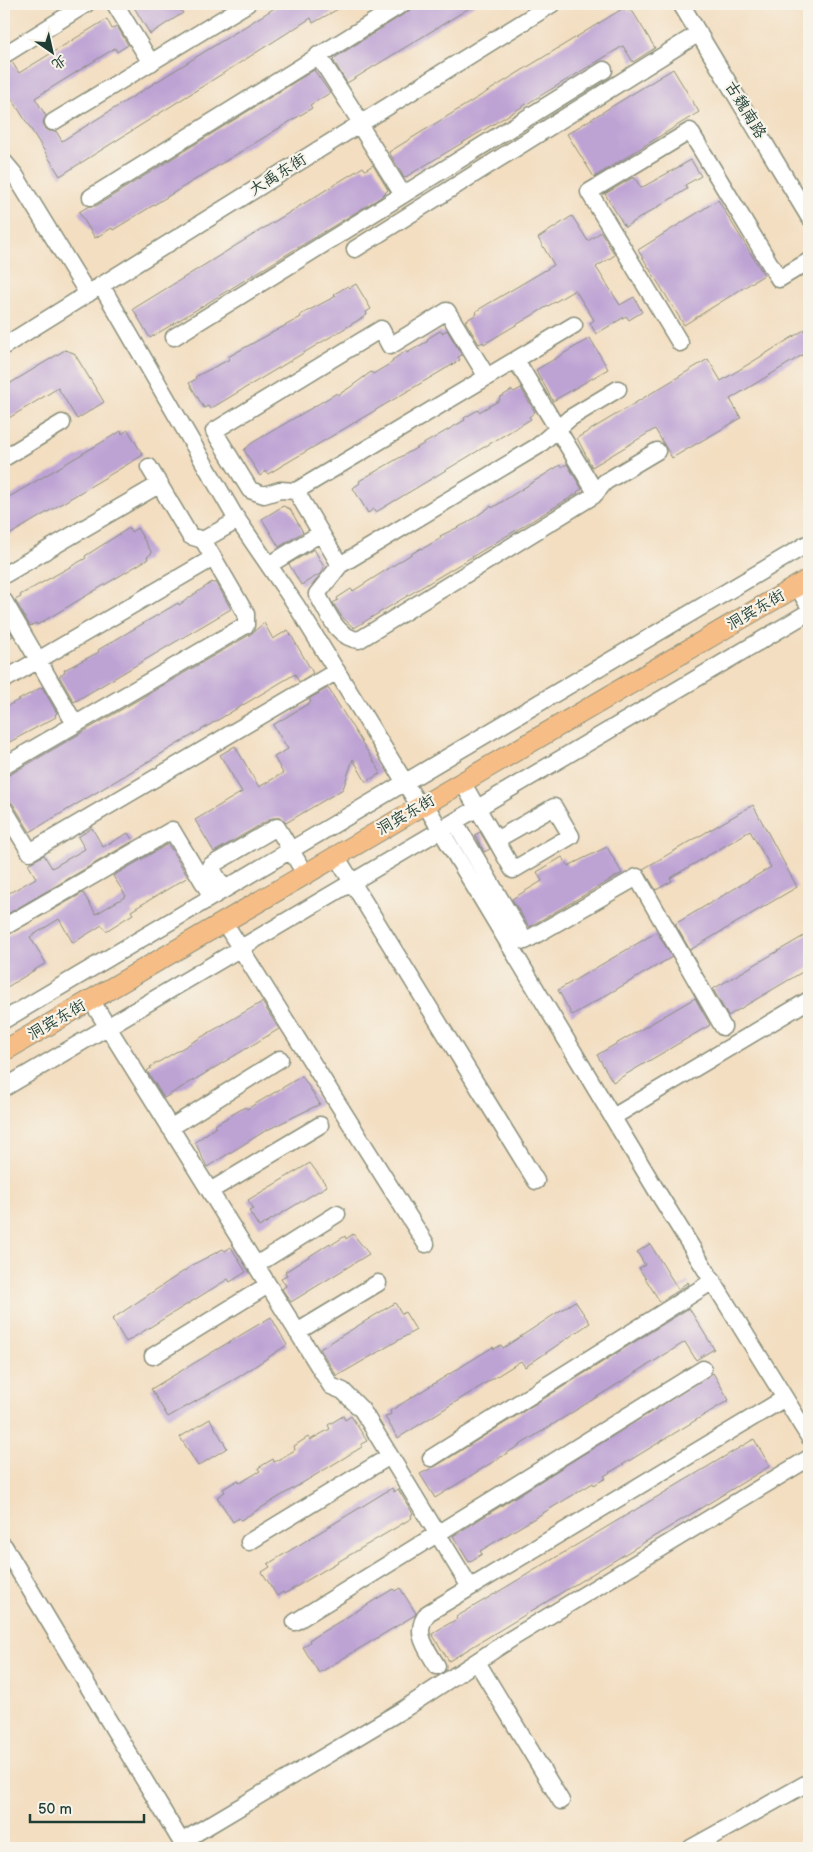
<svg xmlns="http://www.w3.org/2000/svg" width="813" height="1852" viewBox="0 0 813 1852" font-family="'Balsamiq Sans','LXGW WenKai TC',sans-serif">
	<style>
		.building { fill: #bda3d4 }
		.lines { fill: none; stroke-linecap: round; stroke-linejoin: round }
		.minor-casing { stroke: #898e7a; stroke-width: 19 }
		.major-casing { stroke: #898e7a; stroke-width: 22 }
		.minor { stroke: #fff; stroke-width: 16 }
		.major { stroke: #f6be86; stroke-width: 20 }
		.labels { text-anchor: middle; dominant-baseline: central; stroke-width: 4.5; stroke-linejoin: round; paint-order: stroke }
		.street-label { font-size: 16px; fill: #1f3d34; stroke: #f7f3e8 }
	</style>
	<rect width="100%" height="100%" fill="#f7f3e8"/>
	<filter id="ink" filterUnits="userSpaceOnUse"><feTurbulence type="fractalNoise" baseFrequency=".02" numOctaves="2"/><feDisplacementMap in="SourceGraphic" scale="10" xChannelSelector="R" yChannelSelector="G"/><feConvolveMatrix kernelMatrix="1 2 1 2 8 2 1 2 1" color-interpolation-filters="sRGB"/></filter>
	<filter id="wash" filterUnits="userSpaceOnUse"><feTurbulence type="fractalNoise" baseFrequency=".0096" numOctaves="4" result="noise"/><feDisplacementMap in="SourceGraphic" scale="20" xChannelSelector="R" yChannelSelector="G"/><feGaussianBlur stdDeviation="1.12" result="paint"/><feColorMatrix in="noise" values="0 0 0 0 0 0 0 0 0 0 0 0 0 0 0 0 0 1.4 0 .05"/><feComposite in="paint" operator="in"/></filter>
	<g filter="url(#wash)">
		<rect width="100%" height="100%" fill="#f3dec1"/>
		<g id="blocks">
			<path class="building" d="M132,4h45l6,9 -33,21z
				M281,4h66l-34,19 -2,-5 -251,158 -56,-90v-21l8,-3 7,11 88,-54 5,10 5,-3 11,19 -11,7 -2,-4 -80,50 11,18 -3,6 2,6 4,3h7l6,10z
				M418,4h58l-129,79 -14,-23 3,-3 71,-45z
				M622,9l11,3 22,36 -22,14 -10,-16 -219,132 -15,-26z
				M673,69l26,43 -105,65 -27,-43z
				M314,70l16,23 -20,12 2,3 -199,122 -1,-2 -17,10 -16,-26 10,-6h7z
				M691,160l10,16 -16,9 2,4 -62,38 -20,-33 29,-17 7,11z
				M373,165l15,25 -7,7 -231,141 -17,-29 230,-142 2,3z
				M718,200l46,75 -80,50 -46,-75z
				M572,216l16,25 13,-9 14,23 -19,12 24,38 14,-8 8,15 -13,8 -3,-4 -30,18 -6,-11 4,-3 -19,-30 -91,54 -1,-2 -4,2 -14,-23 12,-7 -1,-3 78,-46 -16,-27z
				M356,284l15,25 -5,3 1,3 -157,94 -2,-3 -4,2 -15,-25 7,-4 -1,-2 35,-18 -2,-2 16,-9 57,-31 -1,-2 36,-19 -2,-2 14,-8 1,2z
				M809,327v24l-79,48 11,19 -69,40 -17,-29 -63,38 -15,-29 131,-79 13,22z
				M447,330l15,25 -4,2 2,3 -192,114 -2,-3 -6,5 -16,-26 8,-7 85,-50 1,2 11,-7 22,-16 2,2 20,-12 -1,-2 14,-9 1,2 21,-12 -1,-2 13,-8 2,2z
				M590,338l18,31 -55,32 -17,-31z
				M65,350l9,3 30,49 -27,17 -19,-31 -54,33v-34z
				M521,388l14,24 -6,5 2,2 -155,93 -2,-3 -6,4 -15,-25 7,-5 -1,-2 106,-61 -1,-2 14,-8 1,2 21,-12 -1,-2 13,-8 2,2z
				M128,430l15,25 -139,83v-38l117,-69 1,3z
				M567,464l15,25 -5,3 1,1 -224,135 -12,-11 -9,-14 5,-3 -1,-2 14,-9 2,2 68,-43 1,1 19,-11 -1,-2 27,-13 24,-17 1,2 68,-43 1,2z
				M283,506l7,3 13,23 -24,15 -17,-28z
				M129,528l2,4 6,-4 15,25 -5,4 1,2 -111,66 -1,-2 -6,3 -15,-26 6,-3 -1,-2 66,-37 -1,-2z
				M314,549l10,18 -4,7 -19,11 -12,-21z
				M212,582l2,2 2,-2 15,27 -157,93 -15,-26 6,-4 -1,-2 35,-18 -1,-2 80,-47 1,2z
				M4,621l9,15 -9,5z
				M264,623l9,16 15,-9 25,43 -14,9 -4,-8 -265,158 -17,-28 -9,-7v-19l247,-144z
				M42,687l15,26 -2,2 1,2 -52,28v-37z
				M328,688l53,85 -15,9 -13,-23 -10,30 -57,34 -5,-5h-9l-58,34 -19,-32 47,-28 -22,-37 15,-9 24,41 24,-14 -9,-16 14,-8 -15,-24 38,-23 -2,-3z
				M753,805l44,82 -107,63 -15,-26 96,-57 -21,-36 -80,47 2,3 -16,9 -13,-21z
				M92,828l11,19 25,-14 5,8 -129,75v-20l32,-18 -8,-14 16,-9 8,13 33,-19 -7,-12z
				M480,832l10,17 -6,3 -9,-17z
				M168,844l20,33 -57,34 2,3 -27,17 -4,-6 -29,18 -14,-24 -29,18 16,26 -42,26v-52l79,-44 13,21 30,-18 -13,-20z
				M607,847l15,26 -93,54 -17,-28 30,-18 -5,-9 25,-15 6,9z
				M657,932l15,25 -100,58 -14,-25z
				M809,933v35l-81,48 -15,-27z
				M695,998l15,27 -97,57 -16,-27z
				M262,1002l17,27 -115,69 -17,-27 4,-3 -1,-1z
				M302,1076l18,28 -55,27 -58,36 -12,-25 21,-15 -1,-2 30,-18 2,2z
				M310,1163l17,23 -68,41 -10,-16 5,-2 -6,-9z
				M353,1234l16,20 -78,48 -9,-13 4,-3 -5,-8 6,-3 -2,-3 45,-29 1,2 14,-9 1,3z
				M650,1244l28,45 10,-7 1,2 -29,18 -21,-34 6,-3 -8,-13z
				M231,1247l15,25 -16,10 -2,-3 -102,63 -14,-23 84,-56 27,-14 2,2z
				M575,1301l15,22 -65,44 -4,-6 -123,77 -13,-21 6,-3 -1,-3 103,-64 1,2 7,-4 2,3z
				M395,1303l7,11 3,-2 11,18 -79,46 -17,-27z
				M689,1308l25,41 -18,11 -11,-18 -250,156 -15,-24 16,-8z
				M271,1317l16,28 -50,33 -69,39 -17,-28z
				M713,1373l16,27 -125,76 2,2 -12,7 -1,-2 -113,68 2,3 -13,8 -16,-26z
				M343,1416l2,4 6,-4 16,25 -6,3 1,3 -121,73 -2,-2 -6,4 -16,-25 8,-5 -2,-3 15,-9 2,3 20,-12 -2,-3 15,-9 1,3 21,-12 -1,-4 14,-9 2,3 20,-11 -2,-4z
				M210,1419l17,29 -29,18 -18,-29z
				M754,1439l16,27 -321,195 -17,-27 6,-4 19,-11 -1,-2z
				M392,1488l2,4 4,-3 15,25 -2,1 1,3 -128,76 -1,-2 -6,4 -15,-24 8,-5 -2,-3z
				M400,1588l16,25 -1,2 -96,58 -16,-26 7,-5 -1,-2 84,-51 2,2z"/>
		</g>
	</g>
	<g filter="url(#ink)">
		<use href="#blocks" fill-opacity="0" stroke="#898e7a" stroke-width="1"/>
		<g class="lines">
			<defs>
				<path id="minor" d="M115,4l36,59
					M681,4l128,213
					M4,55l82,-51
					M318,55l43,68
					M53,122l194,-118
					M359,124l44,71
					M4,162l11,13 73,119
					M91,197l311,-193
					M355,249l344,-216
					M101,285l132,228 63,92 124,202
					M174,337l430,-267
					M680,343l-91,-151 101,-61 89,148 30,-18
					M4,346l548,-342
					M516,360l80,133
					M618,389l-48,29 -32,28 -198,119 -23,29c11,18 19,44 42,46l234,-144 12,-14 52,-31
					M4,458l58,-35
					M149,467l41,69 13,4
					M296,491l-16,-1 -16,5 -14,-5 -36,-59 167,-102 9,17 57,-35 40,66
					M269,565l52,-32
					M340,565l-44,-74 278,-166
					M4,575l156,-91
					M797,586l12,20
					M4,601l71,123
					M4,680l209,-122
					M4,766l242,-141v-11l-43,-74 35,-20
					M462,782l34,58
					M425,804l230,384 154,249
					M554,807l17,29 -58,34 -17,-30z
					M4,809l26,43 307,-181
					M455,822l70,119 112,-64 86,150
					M336,856l200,325
					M224,889l-14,-23 67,-39 28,47
					M224,922l202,322
					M4,927l168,-97 40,67
					M91,1000l240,386 12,5 19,19 108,177
					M4,1020l805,-477
					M4,1088l805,-476
					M613,1117l196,-117
					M170,1128l110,-69
					M210,1191l110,-66
					M256,1265l81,-51
					M297,1332l81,-49
					M153,1356l115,-71
					M431,1458l282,-177
					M249,1542l141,-86
					M4,1546l181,302
					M295,1622l408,-253
					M477,1662l84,139
					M437,1666c-10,-17 -25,-34 -9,-53l357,-215
					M181,1842l223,-133 107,-70 298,-181
					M691,1848l118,-66"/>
				<path id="major" d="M4,1051l805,-472"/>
			</defs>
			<use href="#minor" class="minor-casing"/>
			<use href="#major" class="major-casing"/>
			<use href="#minor" class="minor"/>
			<use href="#major" class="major"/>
		</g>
	</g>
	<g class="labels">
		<g class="street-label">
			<text transform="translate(745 110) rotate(59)">古魏南路</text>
			<text transform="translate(278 175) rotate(-32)">大禹东街</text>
			<text transform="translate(756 610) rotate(-30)">洞宾东街</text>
			<text transform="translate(406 815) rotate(-30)">洞宾东街</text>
			<text transform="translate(57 1020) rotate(-30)">洞宾东街</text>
		</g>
	</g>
	<rect width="813" height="1852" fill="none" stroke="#f7f3e8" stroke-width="20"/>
	<g transform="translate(52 52) rotate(146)" stroke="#f7f3e8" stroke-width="4" paint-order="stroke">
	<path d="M0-4L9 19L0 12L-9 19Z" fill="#1f3d34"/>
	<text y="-8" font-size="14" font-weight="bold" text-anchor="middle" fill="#1f3d34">北</text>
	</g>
	<path d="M30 1814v8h114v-8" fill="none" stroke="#1f3d34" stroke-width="2.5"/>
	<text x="38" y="1814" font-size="15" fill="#1f3d34" stroke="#f7f3e8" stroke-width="4" paint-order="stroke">50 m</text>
</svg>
